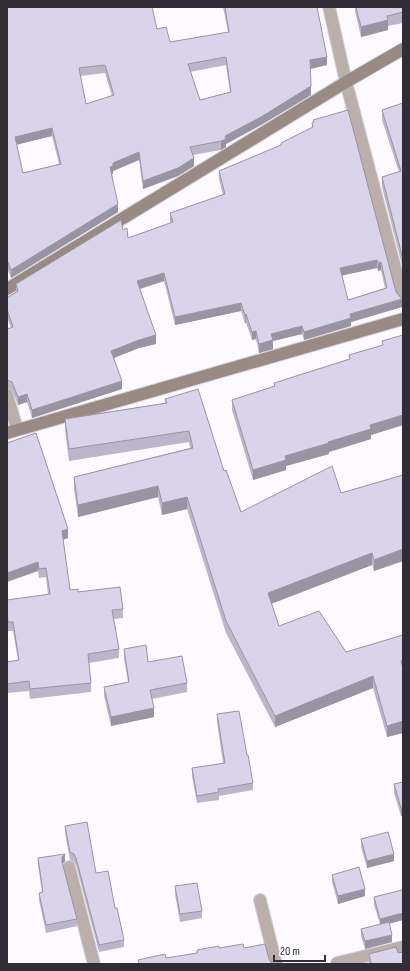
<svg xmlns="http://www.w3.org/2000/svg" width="410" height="971" viewBox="0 0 410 971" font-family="'Sofia Sans Condensed',sans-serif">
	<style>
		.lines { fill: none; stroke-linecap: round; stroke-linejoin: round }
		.street-casing { stroke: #d7d5db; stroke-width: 14 }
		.secondary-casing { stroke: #d7d5db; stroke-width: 14 }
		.street { stroke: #baafab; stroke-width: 12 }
		.secondary { stroke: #9a8a84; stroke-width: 12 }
		.wall { fill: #bbb6c9; fill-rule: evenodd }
		.shaded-wall { fill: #9994a4 }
		.building { fill: #dad4ea; stroke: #9994a4; fill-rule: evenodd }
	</style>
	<rect width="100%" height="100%" fill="#fcfaff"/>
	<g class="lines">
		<defs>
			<path id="street" d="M329,7l17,75 57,216
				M7,395l10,34
				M69,867l25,97
				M260,900l16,64
				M337,963l66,-16"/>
			<path id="secondary" d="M7,289l339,-207 57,-33
				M7,433l396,-114"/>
		</defs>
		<use href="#street" class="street-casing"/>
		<use href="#secondary" class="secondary-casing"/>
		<use href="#street" class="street"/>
		<use href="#secondary" class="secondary"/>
	</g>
	<path class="wall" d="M7,7l150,22 13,13 58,-10 -5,-25h94l10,58 -17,4 1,26 -50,30 -35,19v3l-5,3 -28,5 1,11 -16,10 -35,13 -4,-29 -26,11v3h-1l6,38 -107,66 -4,-10zM226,65l4,27 -30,8 -10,-28zM105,73l7,23 -26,8 -6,-28zM52,136l7,28 -36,9 -7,-28z
		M355,7h48v16l-15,3v4l-27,7 -6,-26z
		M403,103v166l-21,-82v-10l17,-5 -17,-52v-10z
		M313,120l83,172 6,15 -51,15v4l-47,14 -2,-6 -29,7v8l-14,4 -3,-14 -4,1 -6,-17h-1l-4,-12 -66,14 -11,-44 -25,8 17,55 -17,4 -25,10 8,31 -90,29 -5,-16 -9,3 -6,-15 -5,-2v-59l4,-1 -4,-11v-19l9,-6v-8l107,-54 5,8 42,-15v-10l53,-18 -4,-16v-8l62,-26v-2l31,-15v-5l1,-1zM377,268l1,3 3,-1 4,18 -37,12 -6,-25z
		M403,335v90l-32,10v4l-42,13v2l-43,12v4l-33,10 -21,-70v-10l42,-14v-3l75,-24v-4l33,-10v-4z
		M165,399l59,72 17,41 100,-19 62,-18v86l-29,10 -2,-6 -101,39 8,22 67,26 57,-17v98l-16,4 -14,-49 -98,39 -49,-94 -39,-124 -25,6 -4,-18 -80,20 -4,-28v-12l116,-29 -1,-6 -120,19 -4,-31v-11l100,-16z
		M7,443l61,95 -5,2 7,50 53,19v9l-9,1 5,30v9l-30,5 2,20v9l-61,7 -1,-8 -22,2v-31l11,-2 -5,-29h-5l-1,-9v-22l41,-5 -2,-18 -7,1 -1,-7z
		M124,649l24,13 39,21v9l-35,7 2,18 -43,9 -7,-30v-9l24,-5 -4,-24z
		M217,714l30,41 6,28v7l-34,6v4l-22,3 -5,-27v-8l31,-5 -6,-41z
		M403,782v34h-2l-7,-23v-9z
		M65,826l31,47 19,35 9,32v7l-25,5 -23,-87 -2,-3 -4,-2 -5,-27z
		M361,839l33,22 -27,7 -6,-21z
		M403,841v12l-1,-4v-7z
		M38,858l27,3 -3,3 15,55v7l-31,7 -7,-33v-7l3,-1 -4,-27z
		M332,875l33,21 -27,8 -6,-22z
		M175,886l27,25v7l-22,4 -5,-28z
		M403,894v26l-14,4 3,18 -27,7 -4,-13v-7l19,-5 -6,-19v-8z
		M398,953l-29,11v-10z"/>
	<path class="shaded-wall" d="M388,20v10l-27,7v-10z
		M327,57v8l-17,4v-9z
		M311,86v9l-50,30 -35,19v3l-5,3v-9l4,-5z
		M52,128v8l-37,9v-8z
		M139,152v8l-26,11v3l-3,1v-8l3,-4z
		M194,158v8l-16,10 -35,13v-8z
		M118,204v8l-107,66v-8z
		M377,260v8l-37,8v-8z
		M381,262v8l-3,1v-8z
		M164,273v8l-27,9v-9z
		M402,299v8l-51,15v4l-47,14v-8l46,-18z
		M241,303v8l-66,14v-8z
		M246,314v9h-1v-8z
		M302,326v8l-29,7v8l-14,4v-9l12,-10z
		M256,331v8l-4,1v-8z
		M156,335v9l-17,4 -28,11v-8l28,-11z
		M122,381v8l-90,29v-8z
		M27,394v8l-9,3v-8z
		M403,411v14l-32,10v4l-42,13v2l-43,12v4l-33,10v-10l32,-14 85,-31z
		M158,486v11l-80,20v-12z
		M187,497v12l-25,6v-12z
		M68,529v9l-6,2v-9z
		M403,549v12l-29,10v-11z
		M372,553v12l-104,40v-12z
		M38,562v9l-31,11v-9z
		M403,660v12l-2,-11z
		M373,676v12l-98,39v-11z
		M154,708v9l-43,9v-9z
		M403,721v12l-16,4v-11z
		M403,807v9h-2v-8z
		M65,854v7l-3,4v-8z
		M394,854v7l-27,7v-7z
		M365,889v7l-27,8v-8z
		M403,913v7l-23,6v-7z
		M392,935v7l-27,7v-8z"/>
	<path class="building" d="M7,7h145l5,22 9,-2 4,15 59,-10 -4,-25h92l10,50 -17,3 1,26 -50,31 -36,19 1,3 -5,2 -31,6 4,11 -16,10 -35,13 -4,-29 -26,11v3l-3,1 8,37 -107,66 -4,-10zM226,57l5,35 -31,8 -12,-36zM105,65l9,30 -28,9 -7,-36zM52,128l9,36 -38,9 -8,-36z
		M356,7h47v5l-16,4 1,4 -27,7z
		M403,103v156l-21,-82 19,-6 -19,-61z
		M348,110l48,182 6,7 -52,15 1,4 -47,14 -2,-6 -31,8 2,6 -14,4 -3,-13 -4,1 -6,-18 -1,1 -4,-12 -66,14 -11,-44 -27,8 19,54 -17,5 -28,11 11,30 -90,29 -5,-16 -9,3 -6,-15 -5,-2v-51l6,-2 -6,-18v-11l11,-7 -2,-7 105,-64 2,10 4,-2 1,10 45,-16 -3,-9 55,-19 -6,-23 62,-26v-2l32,-16 -1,-4 2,-1 -1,-2zM377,260l1,3 3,-1 6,26 -39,12 -8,-32z
		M403,335v76l-1,1 1,3 -33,10 1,4 -43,13 1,1 -44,13 1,4 -33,10 -21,-70 43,-14 -1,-3 76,-24 -1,-4 34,-10 -1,-4z
		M198,389l26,82 2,-1 15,42 91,-46 9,27 62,-18v74l-29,11 -2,-7 -104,40 11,33 40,-15 27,41 57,-17v25l-2,1 2,7v53l-16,5 -14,-50 -98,40 -49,-95 -39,-124 -25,6 -4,-17 -80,19 -4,-28 119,-29 -4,-17 -120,18 -4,-30 102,-16 -2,-4z
		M36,433l32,96 -6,2 8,59 8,-1v3l42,-5 3,22 -11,1 7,39 -31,5 3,29 -61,6 -1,-8 -22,3v-22l12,-2 -6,-38h-5l-1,-9v-13l43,-6 -4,-26 -7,1 -1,-7 -31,11v-130z
		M146,645l2,17 34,-6 5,27 -37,7 4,18 -43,9 -7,-30 25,-5 -5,-33z
		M239,711l8,44h1l5,28 -35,6 1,3 -22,4 -5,-28 33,-5 -8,-49z
		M403,782v25l-2,1 -7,-24z
		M87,822l9,51 12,-2 7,37h2l7,32 -25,5 -23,-87 -2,-4 -4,-2 -5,-26z
		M388,832l6,22 -27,7 -6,-22z
		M65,854l-3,3v5l15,57 -31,6 -7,-32 4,-1 -5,-34z
		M359,867l6,22 -27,7 -6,-21z
		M197,883l5,28 -22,3 -5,-28z
		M402,890l1,4v19l-23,6 -6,-22z
		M389,922l3,13 -27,6 -4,-12z
		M243,944l1,4 21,-4 4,15 3,5h-136h3l-1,-4 27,-6 1,4 31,-5v-3l22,-4v2z
		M396,947l2,6 5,-1v12h-35l3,-1 -2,-9z"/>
	<rect width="410" height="971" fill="none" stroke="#302d36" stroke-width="16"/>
	<path d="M274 955v6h51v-6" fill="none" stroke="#302d36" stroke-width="2"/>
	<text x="280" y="955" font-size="12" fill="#302d36" stroke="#ffffff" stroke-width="3" paint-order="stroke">20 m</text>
</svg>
